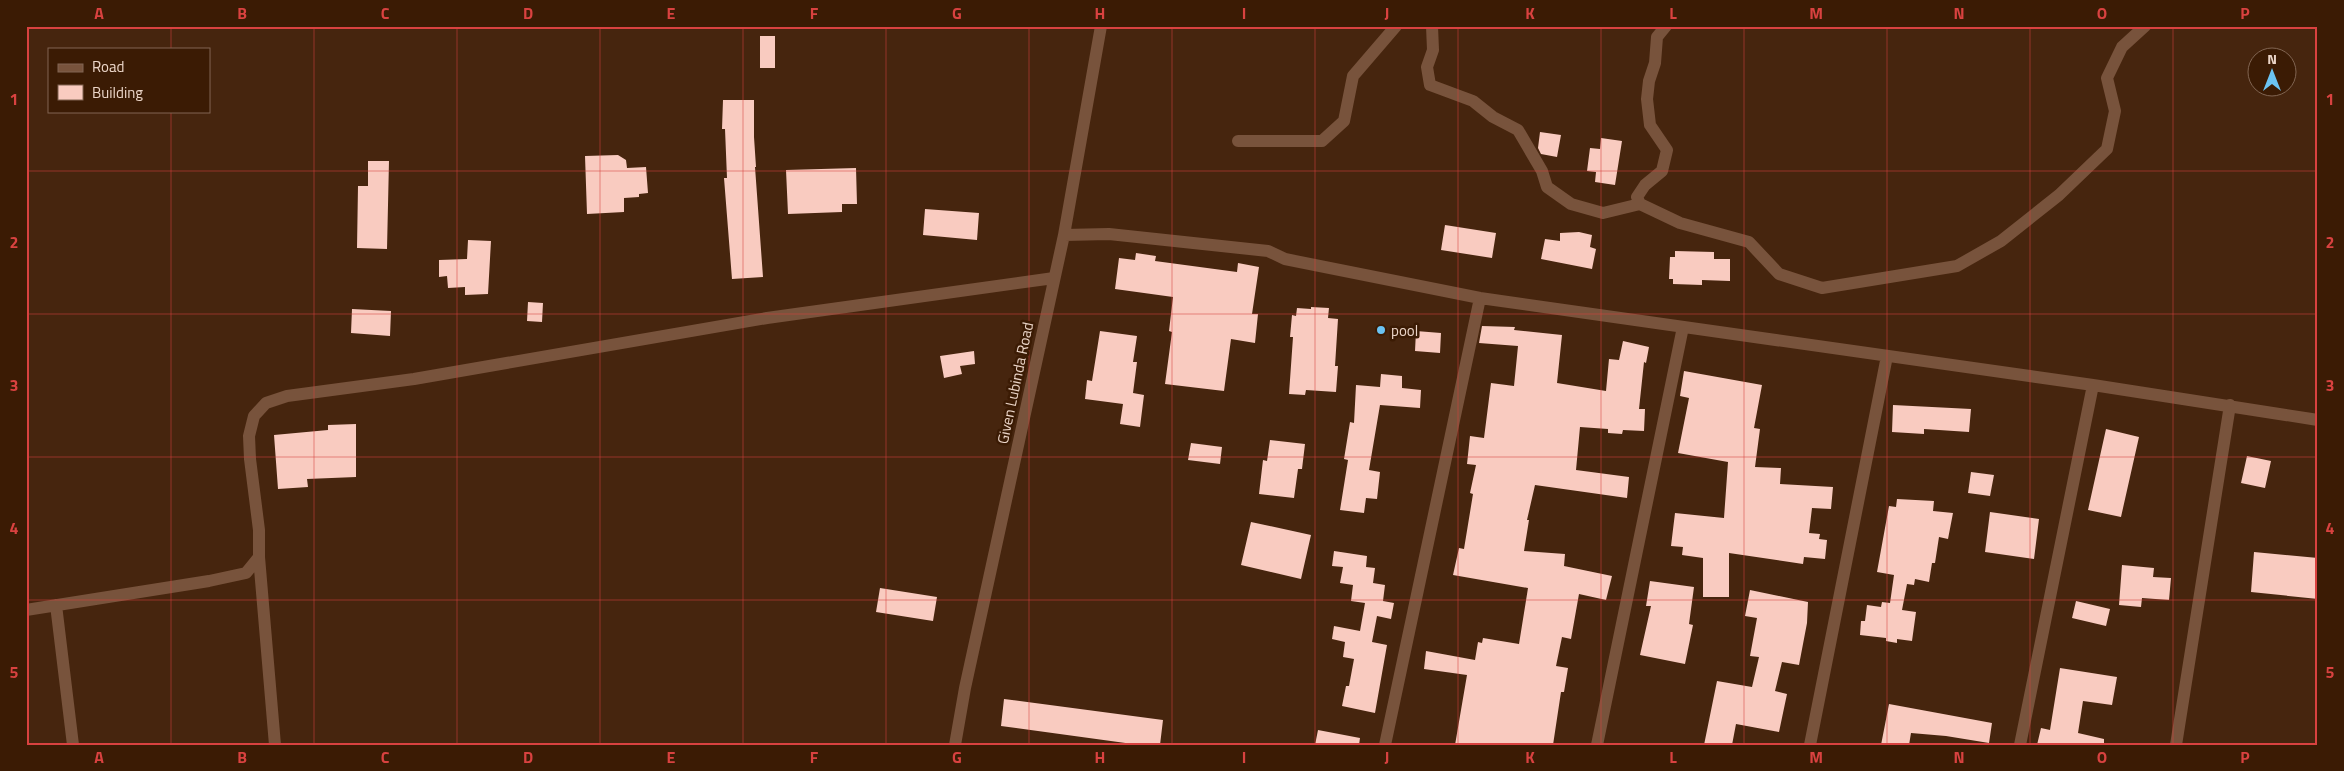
<svg xmlns="http://www.w3.org/2000/svg" width="2344" height="771" viewBox="0 0 2344 771" font-family="'Titillium Web',sans-serif">
	<style>
		.building { fill: #f9cbc0 }
		.lines { fill: none; stroke-linecap: round; stroke-linejoin: round }
		.minor { stroke: #78533c; stroke-width: 12 }
		.grid { fill: none; stroke: #d94240; stroke-width: 1; stroke-opacity: 0.55 }
		.poi-dot { fill: #6bc3f2; stroke: #3b1b04; stroke-width: 2 }
		.labels { text-anchor: middle; dominant-baseline: central; stroke-width: 5; stroke-linejoin: round; paint-order: stroke }
		.poi-label { font-size: 15px; fill: #ebd5c8; stroke: #3b1b04; text-anchor: start }
		.street-label { font-size: 15px; fill: #ebd5c8; stroke: #3b1b04 }
		.neatline { fill: none; stroke: #d94240; stroke-width: 2 }
		.grid-label { font-size: 16px; text-anchor: middle; font-weight: bold; fill: #d94240 }
	</style>
	<rect width="100%" height="100%" fill="#46250e"/>
	<path class="building" d="M760,36h15v32h-15z
		M723,100h31v37l2,30h-1l8,110 -31,2 -8,-101h3l-2,-49h-3z
		M1540,132l21,3 -4,22 -16,-3 -3,-6z
		M1601,138l21,3 -7,44 -20,-3 1,-10 -9,-1 3,-23 10,1z
		M618,155l8,5 1,8 19,-1 2,26 -9,1v3l-15,1v14l-37,2 -2,-58z
		M368,161h21l-2,88 -30,-1 1,-62h10z
		M856,168l1,36h-15v8l-54,2 -2,-44z
		M925,209l54,4 -2,27 -54,-5z
		M1445,225l51,8 -4,25 -51,-8z
		M1579,232l13,3 -2,12 6,2 -4,20 -51,-10 4,-20 15,2v-8z
		M468,240l23,1 -3,53 -23,1v-8l-17,1 -1,-12 -8,1v-17l28,-1z
		M1675,251l39,1v7h16v22l-28,-1v5l-29,-1v-5h-4l1,-22h5z
		M1136,253l20,3 -1,5 82,11 1,-9 21,4 -7,47h6l-3,29 -24,-4 -7,52 -59,-7 7,-52 -3,-1 4,-34 -58,-8 4,-31 16,2z
		M528,302l15,1 -1,19 -15,-1z
		M1311,307l18,1 -1,10 10,1 -3,47h3l-2,26 -30,-2 -1,5 -16,-1 4,-57h-3l2,-22 4,1 1,-8 14,1z
		M352,309l39,2 -1,25 -39,-3z
		M1482,326l33,1 -1,3 48,5 -5,48 49,8 3,-32 10,1 4,-19 26,6 -3,16 -2,-1 -5,47h6l-1,22 -21,-1 -1,4 -14,-1v-4l-28,-2 -4,43 53,7 -2,21 -92,-13 -8,35h2l-5,31 41,3 -1,12 48,10 -6,24 -27,-6 -8,45 -9,-2 -6,29 12,2 -4,24h-3l-8,53h-98l12,-70 -43,-6 2,-18 49,9 3,-18 4,1 1,-5 36,6 9,-56 -75,-13 6,-27 5,1 9,-55 -3,-1 6,-28 -9,-1 3,-28 14,2 7,-55 23,3 4,-40 -39,-3z
		M1100,331l37,5 -4,26h4l-4,31 11,2 -4,32 -20,-3 3,-20 -38,-5 2,-19 5,1z
		M1416,331l25,2 -1,20 -25,-2z
		M974,351l1,13 -15,2 2,8 -18,4 -4,-22z
		M1684,371l78,14 -8,43 6,1 -5,38 26,1 -1,16 53,3 -2,22 -19,-1 -3,25 11,1 -1,5 8,1 -2,19 -21,-2 -1,7 -74,-11v44h-26v-39l-21,-3 1,-8 -12,-1 4,-33 49,5 4,-56 -50,-9 11,-55 -9,-2z
		M1381,374l21,2v12l19,2 -1,18 -40,-3 -11,65 11,2 -3,27 -11,-1 -2,15 -24,-3 8,-50 -4,-1 6,-37 4,1 2,-38 24,2z
		M1893,405l78,4 -2,23 -45,-3v5l-32,-2z
		M356,424v53l-49,2 1,8 -30,2 -4,-54 54,-5v-5z
		M2106,429l33,8 -18,80 -33,-7z
		M1270,440l35,4 -3,25h-4l-4,29 -35,-4 4,-34 4,1z
		M1191,443l31,4 -2,17 -32,-4z
		M2247,456l24,5 -6,27 -24,-5z
		M1971,472l23,3 -4,21 -22,-3z
		M1897,499l37,2 -1,10 20,2 -5,26 -9,-2 -4,26h-3l-3,19 -14,-3 -1,6 -7,-1 -5,26 14,2 -4,29 -15,-2v4l-11,-2v-3l-26,-3 1,-14h4l2,-16 14,2 1,-5 8,1 4,-28 -17,-3 12,-66 7,1z
		M1990,512l49,7 -5,40 -49,-7z
		M1251,522l60,13 -10,44 -60,-14z
		M1334,551l33,5 -1,11 9,1 -2,15 12,2 -2,16 11,2 -3,16 -14,-3 -5,26 15,3 -12,68 -33,-7 4,-20h3l5,-27 -11,-2 2,-15 -13,-3 2,-13 26,5 5,-28 -14,-2 2,-16 -13,-2 3,-16 -11,-1z
		M2254,552l64,6v41l-67,-7z
		M2122,565l32,3 -1,9 18,1 -2,22 -27,-2 -1,9 -22,-2z
		M1650,581l44,6 -5,37 4,1 -8,39 -45,-9 11,-49h-5z
		M880,588l57,9 -4,24 -57,-9z
		M1750,590l58,12 -1,21 -8,42 -17,-3 -7,29 12,3 -8,38 -43,-8 -4,21h-28l13,-64 35,6 7,-30 -9,-1 7,-38 -12,-2z
		M2076,601l34,8 -4,17 -34,-8z
		M2060,668l57,9 -5,28 -29,-4 -5,32 26,6v6h-67l4,-17 9,2z
		M1004,699l159,21 -3,25h-20l-139,-19z
		M1889,704l103,19 -3,20 -43,-7 -35,-3 -2,12h-28z
		M1318,730l42,8 -1,7h-44z"/>
	<g class="lines">
		<path class="minor" d="M1432,26l1,24 -6,17 3,18 43,16 20,16 25,13 24,41 5,16 24,17 32,9 37,-9 40,19 69,19 30,32 43,14 135,-22 44,-25 58,-46 48,-46 8,-38 -8,-33 15,-31 23,-21
			M1238,141h84l22,-20 9,-45 43,-50
			M1640,204l-3,-7 8,-12 17,-14 5,-21 -17,-25 -3,-26 2,-18 6,-18 2,-26 9,-11
			M1064,235l45,-1 159,17 17,8 195,39 613,87 225,35
			M259,557l16,188
			M56,605l17,140
			M26,610l183,-29 37,-8 13,-16v-27l-9,-71 -1,-23 5,-20 12,-13 21,-7 127,-17 353,-61 287,-40
			M955,745l10,-57 99,-453 37,-209
			M1385,745l95,-447
			M1597,745l86,-418
			M1810,745l77,-389
			M2020,745l73,-360
			M2176,745l54,-340"/>
	</g>
	<path class="grid" d="M171,26v23M314,26v719M457,26v719M600,26v719M743,26v719M886,26v719M1029,26v719M1172,26v719M1315,26v719M1458,26v719M1601,26v719M1744,26v719M1887,26v719M2030,26v719M2173,26v719M171,111v634M26,171h2292M26,314h2292M26,457h2292M26,600h2292"/>
	<circle class="poi-dot" cx="1381" cy="330" r="5"/>
	<g class="labels">
		<g class="poi-label">
			<text x="1391" y="330">pool</text>
		</g>
		<g class="street-label">
			<text transform="translate(1015 383) rotate(-78)">Given Lubinda Road</text>
		</g>
	</g>
	<rect width="2344" height="771" fill="none" stroke="#3b1b04" stroke-width="55"/>
	<rect x="48" y="48" width="162" height="65" fill="#3b1b04" stroke="#816552"/>
	<rect x="58" y="64" width="25" height="8" fill="#78533c" stroke="#816552"/>
	<text x="92" y="72" font-size="15" fill="#ebd5c8">Road</text>
	<rect x="58" y="85" width="25" height="15" fill="#f9cbc0" stroke="#816552"/>
	<text x="92" y="98" font-size="15" fill="#ebd5c8">Building</text>
	<g transform="translate(2272 72)"><circle r="24" fill="#3b1b04" stroke="#816552"/>
	<path d="M0-4L9 19L0 12L-9 19Z" fill="#6bc3f2"/>
	<text y="-8" font-size="14" font-weight="bold" text-anchor="middle" fill="#ebd5c8">N</text>
	</g>
	<rect x="28" y="28" width="2288" height="716" class="neatline"/>
	<g class="grid-label">
		<text x="99" y="19">A</text>
		<text x="242" y="19">B</text>
		<text x="385" y="19">C</text>
		<text x="528" y="19">D</text>
		<text x="671" y="19">E</text>
		<text x="814" y="19">F</text>
		<text x="957" y="19">G</text>
		<text x="1100" y="19">H</text>
		<text x="1244" y="19">I</text>
		<text x="1387" y="19">J</text>
		<text x="1530" y="19">K</text>
		<text x="1673" y="19">L</text>
		<text x="1816" y="19">M</text>
		<text x="1959" y="19">N</text>
		<text x="2102" y="19">O</text>
		<text x="2245" y="19">P</text>
		<text x="14" y="105">1</text>
		<text x="2330" y="105">1</text>
		<text x="14" y="248">2</text>
		<text x="2330" y="248">2</text>
		<text x="14" y="391">3</text>
		<text x="2330" y="391">3</text>
		<text x="14" y="534">4</text>
		<text x="2330" y="534">4</text>
		<text x="14" y="678">5</text>
		<text x="2330" y="678">5</text>
		<text x="99" y="763">A</text>
		<text x="242" y="763">B</text>
		<text x="385" y="763">C</text>
		<text x="528" y="763">D</text>
		<text x="671" y="763">E</text>
		<text x="814" y="763">F</text>
		<text x="957" y="763">G</text>
		<text x="1100" y="763">H</text>
		<text x="1244" y="763">I</text>
		<text x="1387" y="763">J</text>
		<text x="1530" y="763">K</text>
		<text x="1673" y="763">L</text>
		<text x="1816" y="763">M</text>
		<text x="1959" y="763">N</text>
		<text x="2102" y="763">O</text>
		<text x="2245" y="763">P</text>
	</g>
</svg>
